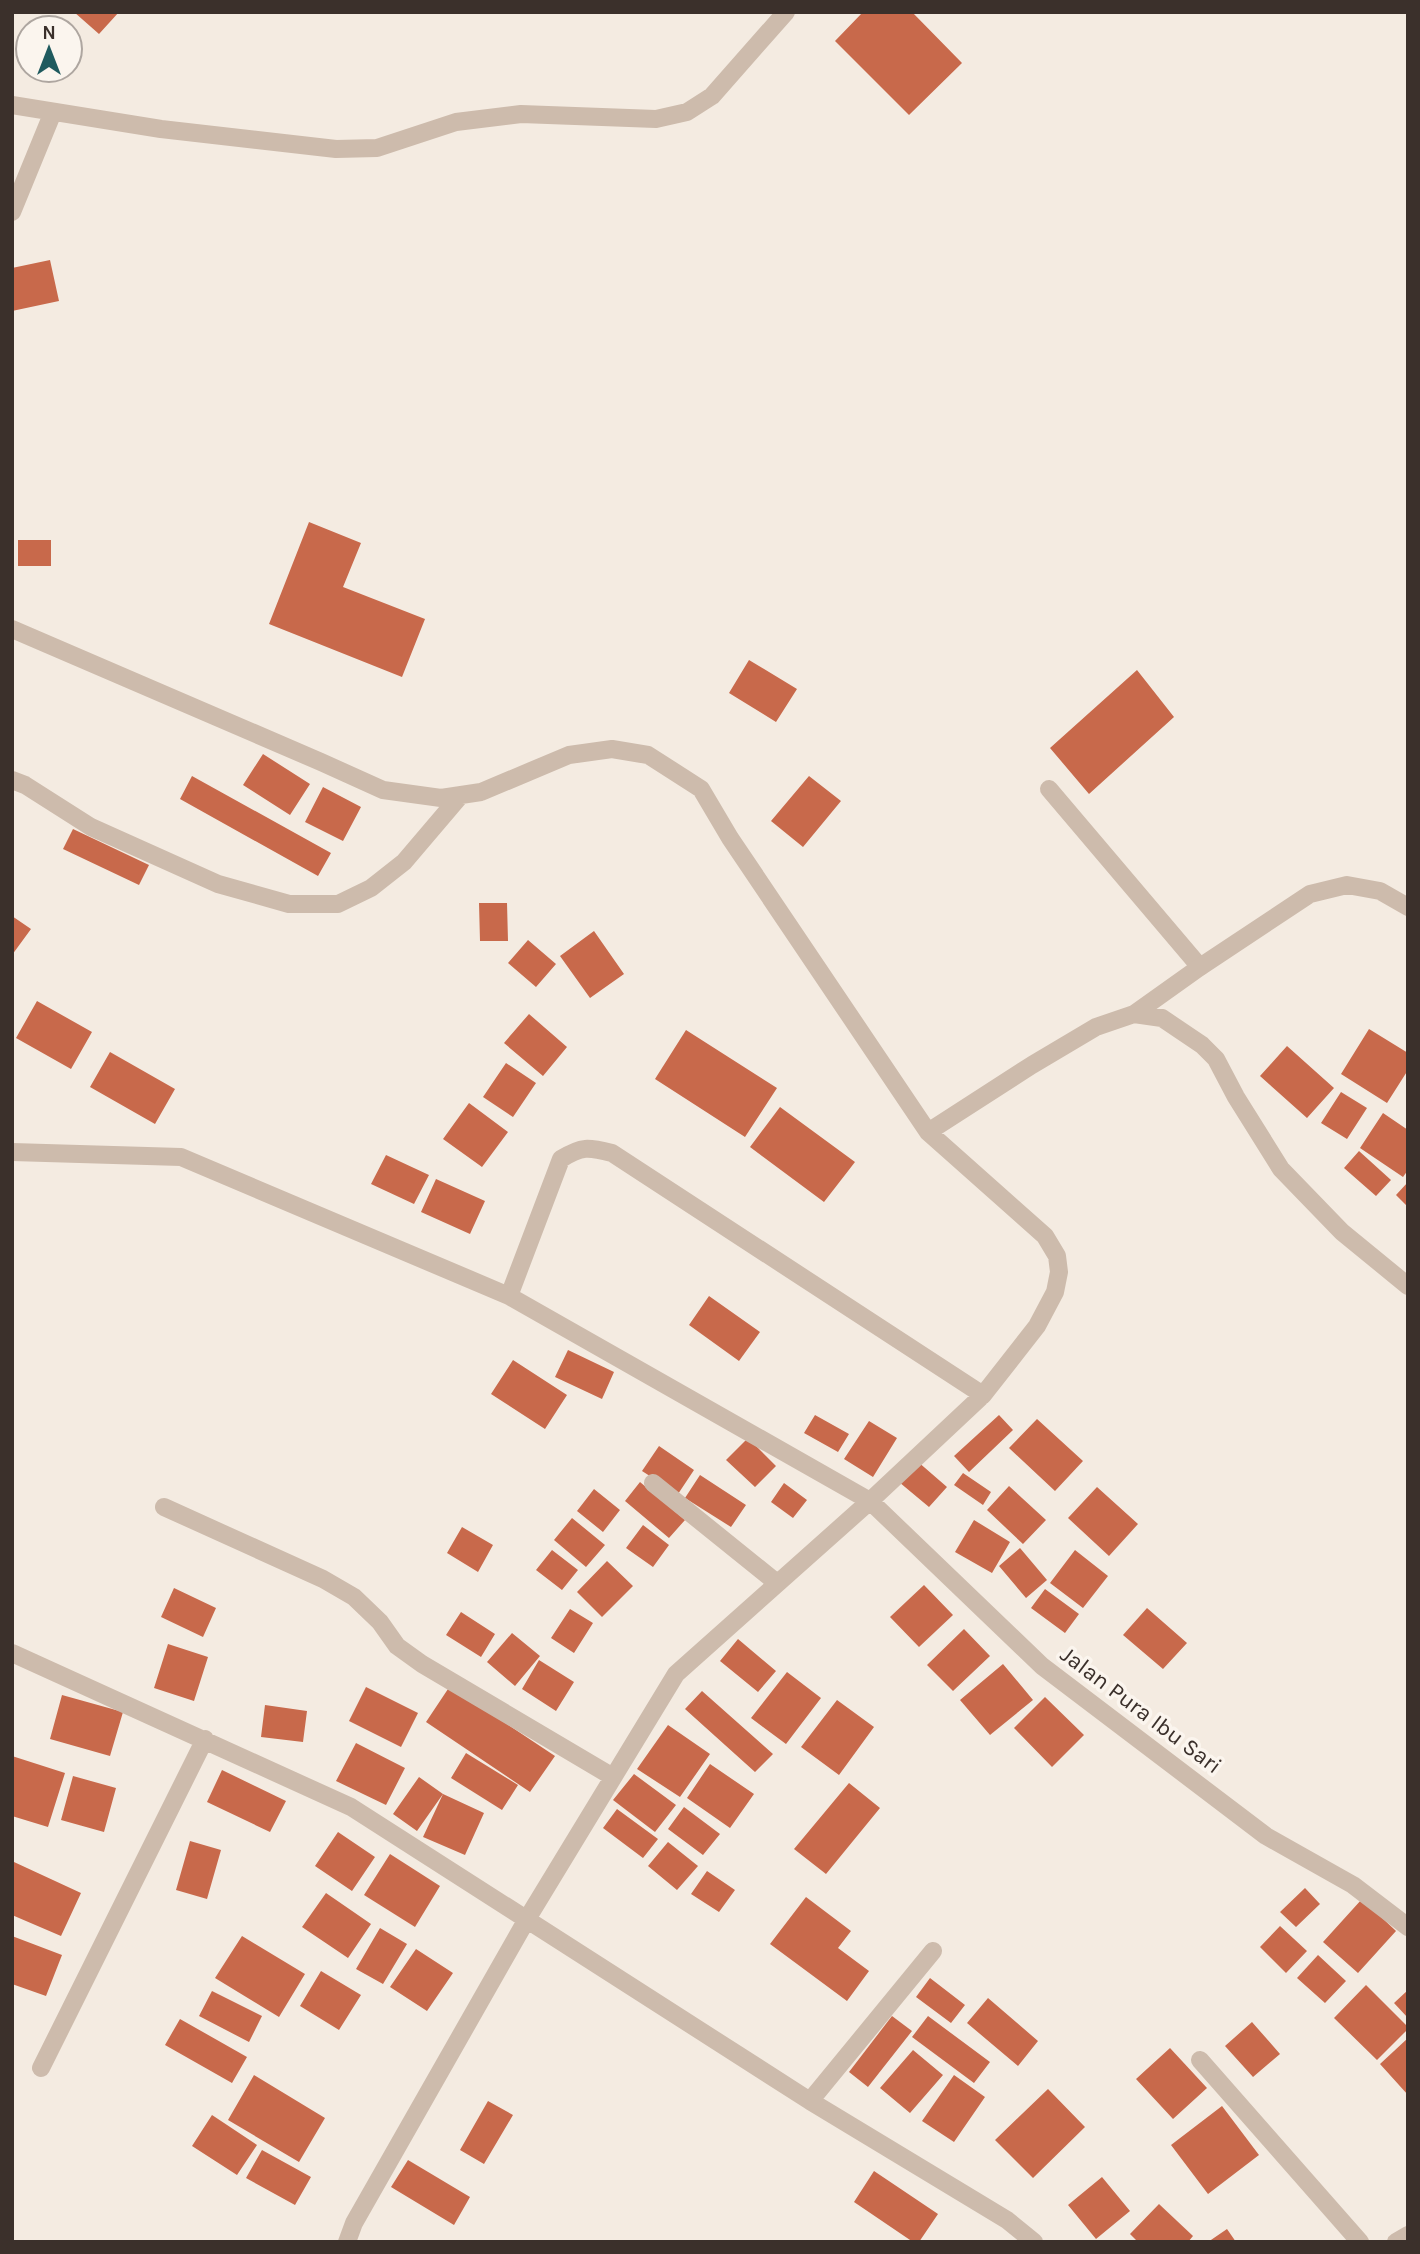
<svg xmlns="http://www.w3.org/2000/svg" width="1420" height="2254" viewBox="0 0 1420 2254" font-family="Karla,sans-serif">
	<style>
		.building { fill: #c8694b }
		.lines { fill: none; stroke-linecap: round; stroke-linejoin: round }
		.service { stroke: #cdbbac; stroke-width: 18 }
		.minor { stroke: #cdbbac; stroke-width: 18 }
		.tertiary { stroke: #cdbbac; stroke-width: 18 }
		.labels { text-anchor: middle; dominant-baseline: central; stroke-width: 7; stroke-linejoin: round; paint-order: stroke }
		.street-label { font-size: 23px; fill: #3b302b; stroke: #fbf5ee }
	</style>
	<rect width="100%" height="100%" fill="#f4ebe1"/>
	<path class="building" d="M74,12h45l-20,22z
		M863,12h49l50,51 -53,52 -74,-74z
		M50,260l9,41 -47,10v-43z
		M309,522l52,21 -18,44 82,32 -23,58 -133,-53z
		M18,540h33v26h-33z
		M749,660l48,29 -21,33 -47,-29z
		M1137,670l37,47 -85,77 -39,-46z
		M263,754l47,30 -20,31 -47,-30z
		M192,776l139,77 -13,23 -138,-77z
		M809,776l32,25 -38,46 -32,-26z
		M323,787l38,20 -18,34 -38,-19z
		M73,829l76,36 -10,20 -76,-36z
		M479,903h28l1,38h-28z
		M12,916l19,13 -19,26z
		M594,931l30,43 -34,24 -30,-42z
		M528,940l28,24 -20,23 -28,-24z
		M37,1001l55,31 -21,37 -55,-31z
		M529,1014l38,33 -24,29 -39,-33z
		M1369,1029l39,24v17l-21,33 -46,-29z
		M686,1030l91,58 -32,49 -90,-58z
		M1287,1046l47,42 -27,30 -47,-42z
		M110,1052l65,37 -20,35 -65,-37z
		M506,1063l30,20 -23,34 -30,-20z
		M1341,1092l26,16 -20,31 -26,-16z
		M469,1103l39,29 -26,35 -39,-28z
		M780,1107l75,55 -31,40 -74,-55z
		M1383,1113l25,17v40l-5,7 -43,-29z
		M1359,1151l32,29 -15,16 -32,-28z
		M386,1155l43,20 -15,29 -43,-20z
		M436,1179l49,22 -15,33 -49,-22z
		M1408,1182v25l-12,-12z
		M709,1296l51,36 -21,29 -50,-36z
		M568,1350l46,22 -12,27 -47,-22z
		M513,1360l54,35 -22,34 -54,-35z
		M815,1415l34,19 -11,18 -34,-19z
		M999,1415l14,15 -44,42 -15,-16z
		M1037,1419l46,42 -28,30 -46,-43z
		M869,1421l28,17 -24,39 -29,-18z
		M748,1438l28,28 -21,21 -29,-27z
		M659,1446l35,24 -16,24 -36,-23z
		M917,1461l30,26 -18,20 -30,-25z
		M963,1473l28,19 -8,13 -29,-20z
		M700,1475l46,30 -15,22 -46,-29z
		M640,1482l45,38 -16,18 -44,-37z
		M784,1483l23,17 -14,18 -22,-16z
		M1009,1486l37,34 -23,24 -36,-34z
		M1097,1487l41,37 -29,32 -41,-38z
		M594,1489l26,21 -17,22 -26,-21z
		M572,1518l33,27 -19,22 -32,-27z
		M974,1520l36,22 -18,31 -37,-21z
		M643,1525l26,20 -16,22 -27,-19z
		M462,1527l31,18 -15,27 -31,-19z
		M1020,1548l27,32 -21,18 -27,-32z
		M552,1550l26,20 -16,20 -26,-20z
		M1075,1550l33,26 -25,32 -33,-25z
		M607,1561l26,25 -31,31 -25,-25z
		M924,1585l29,30 -34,32 -29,-30z
		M174,1588l42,20 -13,29 -42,-20z
		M1045,1589l34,25 -14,19 -34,-25z
		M1147,1608l40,35 -24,26 -40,-34z
		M570,1609l23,14 -19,30 -23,-15z
		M461,1612l34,22 -14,23 -35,-22z
		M964,1629l26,27 -37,35 -26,-26z
		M512,1633l28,23 -25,30 -28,-24z
		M738,1639l38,32 -18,21 -38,-31z
		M168,1644l40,13 -14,44 -40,-13z
		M539,1660l35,22 -18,29 -34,-22z
		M1003,1664l30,36 -43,35 -30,-35z
		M787,1672l34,26 -35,46 -35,-26z
		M450,1686l105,70 -25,36 -104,-70z
		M366,1687l52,26 -17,34 -52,-26z
		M702,1691l71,63 -18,18 -70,-63z
		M62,1695l61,17 -13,44 -60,-17z
		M1045,1697l39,38 -32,32 -38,-39z
		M837,1700l37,27 -35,48 -38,-28z
		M265,1705l42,6 -4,31 -42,-5z
		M668,1725l42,29 -30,43 -43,-28z
		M356,1743l49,25 -19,37 -50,-24z
		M466,1753l52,32 -16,25 -51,-32z
		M12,1756l53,17 -17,54 -36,-11z
		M710,1764l44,30 -24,34 -43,-30z
		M222,1770l64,31 -16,31 -63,-30z
		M634,1774l42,31 -21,27 -42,-32z
		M73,1776l43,12 -12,44 -43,-12z
		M419,1777l24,17 41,19 -19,42 -42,-18 20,-43 -26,37 -24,-17z
		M849,1783l31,25 -54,66 -32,-25z
		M684,1807l36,27 -17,21 -35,-26z
		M617,1809l41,30 -15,19 -40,-30z
		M338,1832l37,25 -23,34 -37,-25z
		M190,1841l31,9 -14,49 -31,-9z
		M668,1842l30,24 -21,24 -29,-24z
		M390,1854l50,32 -25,41 -51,-32z
		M14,1862l67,31 -20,43 -49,-21z
		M707,1871l28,19 -16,22 -28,-18z
		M1305,1888l15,16 -24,23 -16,-15z
		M326,1893l45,31 -23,34 -46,-31z
		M806,1897l45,34 -13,17 31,23 -22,30 -77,-57z
		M1362,1899l34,32 -38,42 -35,-31z
		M1280,1926l27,25 -21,22 -26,-26z
		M380,1928l27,16 -24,40 -27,-15z
		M12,1936l50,19 -16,41 -34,-12z
		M242,1936l63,38 -26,43 -64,-39z
		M416,1949l37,24 -26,38 -37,-24z
		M1318,1955l28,26 -21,22 -28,-25z
		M321,1971l40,24 -22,35 -39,-24z
		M930,1978l35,27 -14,18 -35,-26z
		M1366,1985l42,42v2l-31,31 -43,-42z
		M1408,1990v28l-14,-15z
		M212,1991l50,25 -13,26 -50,-26z
		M988,1998l50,43 -20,25 -51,-43z
		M892,2016l20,15 -44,56 -19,-15z
		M928,2016l62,46 -16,21 -62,-46z
		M180,2019l67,38 -15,26 -67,-38z
		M1252,2022l28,32 -27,23 -28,-31z
		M1408,2038v57l-28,-31z
		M1170,2048l37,40 -34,31 -37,-40z
		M913,2050l30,25 -33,38 -30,-25z
		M254,2075l71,43 -26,44 -71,-42z
		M954,2075l31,22 -31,45 -32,-21z
		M1048,2089l37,38 -52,51 -38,-38z
		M488,2101l25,14 -29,49 -24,-14z
		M1222,2106l37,49 -51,39 -37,-49z
		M212,2115l45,30 -20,30 -45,-29z
		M262,2150l49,27 -16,28 -49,-27z
		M408,2160l62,37 -16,28 -63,-38z
		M874,2171l64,43 -19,28h-6l-59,-40z
		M1102,2177l28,34 -34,28 -28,-34z
		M1159,2204l34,32 -5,6h-50l-8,-8z
		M1227,2229l9,13h-28z"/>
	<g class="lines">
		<path class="service" d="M1049,789l151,178"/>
		<path class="minor" d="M12,105l149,24 175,20 41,-1 79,-26 65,-8 135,5 31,-7 25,-16 74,-84
			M12,212l41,-100
			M12,629l309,133 62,28 58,8 40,-6 88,-37 43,-6 36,6 53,34 29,49 198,294 117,104 12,20 2,16 -4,20 -18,34 -54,69 -113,106 -194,173 -149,245 -173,304 -7,19
			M12,780l13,5 66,42 127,57 71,20h49l33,-16 33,-26 57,-67
			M1134,1014l28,4 40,27 14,14 20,38 45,72 61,63 66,54
			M928,1132l104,-67 64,-38 38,-13 66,-47 110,-73 37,-9 33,6 28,16
			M12,1152l169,5 328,139 361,205 172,165 224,170 87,49 55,42
			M509,1296l52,-137c21,-13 27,-12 51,-6l371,242
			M653,1483l124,100
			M164,1507l159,72 31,18 26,25 17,24 25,18 191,113
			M12,1653l339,154 459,294 197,119 27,22
			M1200,2060l160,182
			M41,2068l164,-329
			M810,2101l123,-150"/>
		<path class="tertiary" d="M1396,2242l12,-7"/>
	</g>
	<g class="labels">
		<g class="street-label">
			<text transform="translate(1141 1710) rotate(37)">Jalan Pura Ibu Sari</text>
		</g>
	</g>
	<rect width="1420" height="2254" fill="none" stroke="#3b302b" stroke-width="28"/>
	<g transform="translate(49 49)"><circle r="33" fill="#fbf5ee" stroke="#aea6a0" stroke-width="2"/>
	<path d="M0-5L12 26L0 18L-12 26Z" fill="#1f5a5e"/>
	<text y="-10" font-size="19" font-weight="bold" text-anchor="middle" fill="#3b302b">N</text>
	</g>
</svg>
